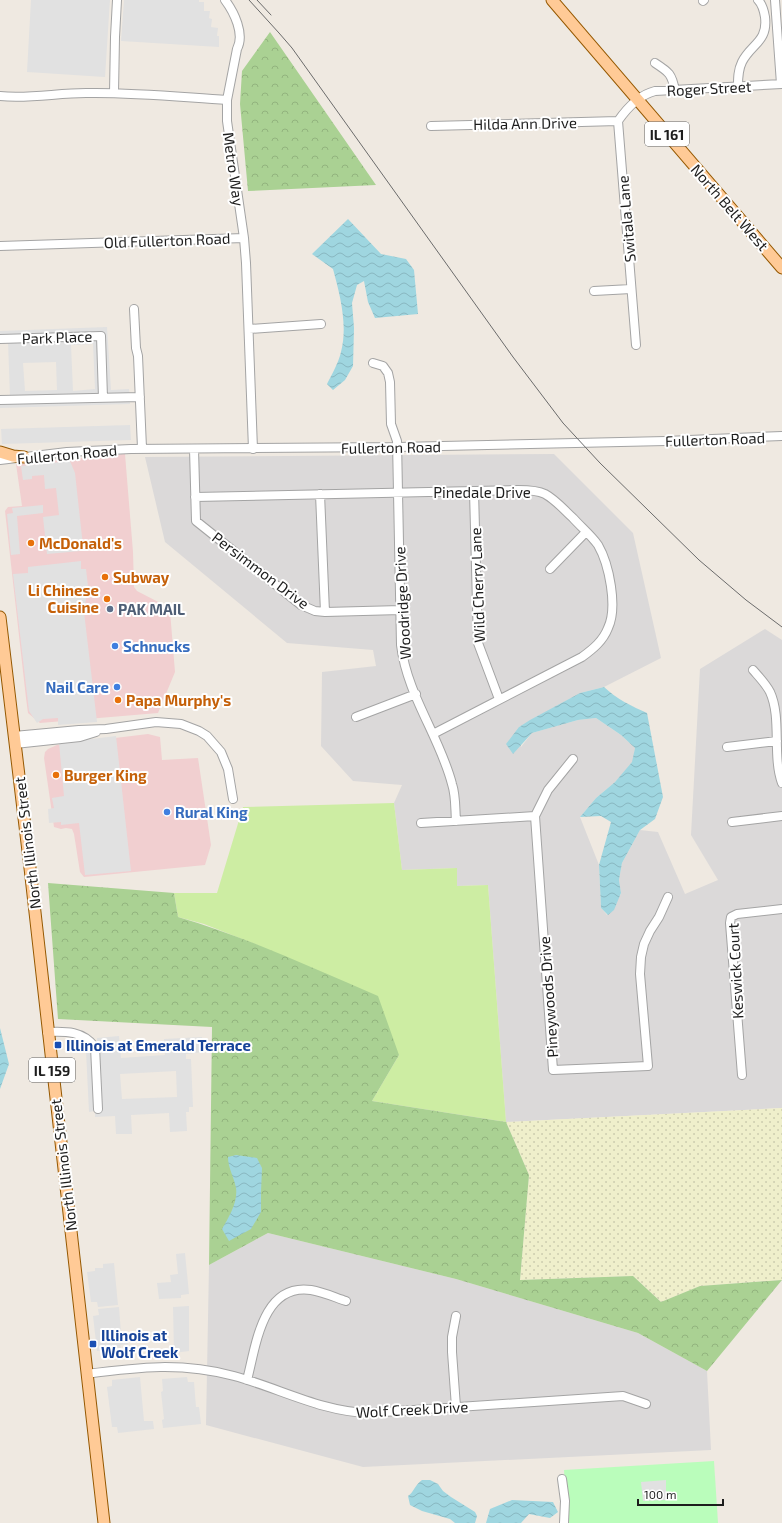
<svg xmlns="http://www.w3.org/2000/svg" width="782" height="1523" viewBox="0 0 782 1523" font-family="'Exo 2',sans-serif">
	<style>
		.residential { fill: #dbd9d9 }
		.commercial { fill: #f1cfd0 }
		.farmland { fill: url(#farmland-dots) }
		.grass { fill: #cdeda3 }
		.forest { fill: url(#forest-crowns) }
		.park { fill: #bafdbb }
		.parking { fill: #e1e1e1; fill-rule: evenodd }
		.water { fill: url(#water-waves) }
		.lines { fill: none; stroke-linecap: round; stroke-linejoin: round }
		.minor-casing { stroke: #a4a4a4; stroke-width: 10 }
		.major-casing { stroke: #955800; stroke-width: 13 }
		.minor { stroke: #fff; stroke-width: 8 }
		.major { stroke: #ffca96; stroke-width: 11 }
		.tram { stroke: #6b6b6b; stroke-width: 1 }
		.food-dot { fill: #e8710a; stroke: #fff; stroke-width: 1.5 }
		.service-dot { fill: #5c6f8a; stroke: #fff; stroke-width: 1.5 }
		.shop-dot { fill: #3f7fe0; stroke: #fff; stroke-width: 1.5 }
		.transit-dot { fill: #1a4fb4; stroke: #fff; stroke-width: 1.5 }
		.labels { text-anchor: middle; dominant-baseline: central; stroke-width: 4; stroke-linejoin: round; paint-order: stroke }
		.shield { fill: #fff; stroke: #616161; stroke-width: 1 }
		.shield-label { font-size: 14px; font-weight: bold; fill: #1d1d1d }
		.street-label { font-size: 15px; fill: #1d1d1d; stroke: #fff }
		.food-label { font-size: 15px; font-weight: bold; fill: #c56008; stroke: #fff; text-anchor: start }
		.service-label { font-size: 15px; font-weight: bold; fill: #4e5e75; stroke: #fff; text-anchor: start }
		.shop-label { font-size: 15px; font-weight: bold; fill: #366cbe; stroke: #fff; text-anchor: start }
		.transit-label { font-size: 15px; font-weight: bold; fill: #164399; stroke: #fff; text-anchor: start }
	</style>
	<defs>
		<pattern id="farmland-dots" width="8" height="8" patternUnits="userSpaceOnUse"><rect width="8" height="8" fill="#efefcb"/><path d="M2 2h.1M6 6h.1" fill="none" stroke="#ccccae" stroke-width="1.8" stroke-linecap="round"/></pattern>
		<pattern id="forest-crowns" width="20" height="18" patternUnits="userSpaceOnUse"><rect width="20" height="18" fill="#aad193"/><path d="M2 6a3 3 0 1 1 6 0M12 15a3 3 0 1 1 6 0" fill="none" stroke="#92b37e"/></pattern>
		<pattern id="water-waves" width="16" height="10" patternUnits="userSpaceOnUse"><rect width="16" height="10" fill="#9fd6e0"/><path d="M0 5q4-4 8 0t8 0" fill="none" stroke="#88b7c0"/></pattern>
	</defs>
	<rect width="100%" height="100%" fill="#efe9e1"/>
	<path class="residential" d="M554,454l79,79 28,125 -57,29 -24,6 -61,34 2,20 11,-14 46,-13 18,-2 25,17 14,13 -2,14 -18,20 -19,16 -16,19 19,48 2,43 6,7 14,-21 -2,-14 3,-17 18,-33 18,2 27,62 33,-14 -27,-45 9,-166 65,-40 17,11v468l-276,14 -18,-237 -31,1 -1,-18 -54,2 -8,-67 8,-18 -49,-4 -32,-35 1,-74 54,-6 -3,-16 -86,-7 -122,-101 -20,-85z
		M268,1233l188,46 182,54 69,38 4,79 -348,17 -157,-42 3,-160z"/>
	<path class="commercial" d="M125,454l8,98 1,35 3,4 31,16 2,4 5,61 -17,41 -118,10 -12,-10 -2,-15 -21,-187 3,-4 14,-1 -6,-42z
		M148,734l12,3 2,23 36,-2 13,87 -6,20 -121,12 -4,-5 -6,-38 -2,-5 -6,-1 -5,1 -7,-2 -10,-69 1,-6 3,-3 9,-4z"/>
	<path class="farmland" d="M782,1108v172l-82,6 -39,16 -28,-26 -113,4 9,-105 -23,-53z"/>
	<path class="grass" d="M394,803l8,67 55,-2v18l31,-1 18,237 -134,-21 27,-46 -139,-109 -56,-22 -26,-7 -4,-24h43l26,-86z"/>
	<path class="forest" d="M270,32l106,153 -128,6 -8,-87 2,-33z
		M48,883l126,10 4,24c69,20 134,51 200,79l21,59 -27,46 134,21 23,53 -9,105 113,-4 28,26 39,-16 82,-6 -75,91 -69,-38 -182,-54 -188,-46 -59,32 3,-238 -154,-8z"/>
	<path class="park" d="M714,1461l4,62h-151l-3,-53z"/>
	<path class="parking" d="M31,0h79l-5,77 -78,-5z
		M124,0h75v2h5v9h6l-1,7 3,1 -1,8 7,1 -1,8h2v11l-98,-6z
		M107,327l4,63 18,-1 1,15 -130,4v-11h10l-2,-56h-8v-10zM93,344l2,45 -22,2 -2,-46zM56,362l1,28 -32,1 -2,-28z
		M130,425l1,15 -129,4 -1,-15z
		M70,461l5,12 8,73h-3v5l-33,3 -4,-37 16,-2 -3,-27 -11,1 -1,-14 -12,1v3l-9,1 -2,-14z
		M43,505v8l-26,3 3,38 -9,1 -4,-41 6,-1 -1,-5z
		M81,561v8h5l2,17 -4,26 13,110 -39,3v-7l-15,1 -6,4 -8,-12 -16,-137 15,-1v-6z
		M116,736l15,135 -46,4 -6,-52 -18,2v-3l-12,1 -1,-14 6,-1 -2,-10 12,-2 -5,-53z
		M119,1036l2,22 44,-3 -1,-16 38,-2 1,15 -17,2v5h5l2,48h-4v5h-3l1,19 -17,1 -1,-19 -38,2 1,19h-16l-1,-18 -20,1v-6l-6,1 -3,-61 12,-1 -1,-12zM176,1071l1,26 -55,2 -2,-25z
		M185,1253l4,41 -8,1v3l-22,1 -2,-16 14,-1 -1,-7 8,-1 -2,-20z
		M114,1263l4,42 -20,2 -1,-5h-6l-4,-30 8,-1v-3h8v-4z
		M189,1306v45l-15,2 -1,-46z
		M119,1307l2,26 6,-1 1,12 -8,1 1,3 -24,3 -4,-35 6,-1 -1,-6z
		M140,1377l4,44h9l1,8 -36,4 -1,-6h-5l-5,-40 5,-1v-6z
		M187,1377l1,5h6l2,25h3l2,17 -38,4 -1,-8 2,-1 -3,-27 2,-1 -1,-12z
		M666,1480v20l-23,1 -2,-19z"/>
	<path class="water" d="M348,219l33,35 25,5 8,11 4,44 -43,4 -7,-16 -4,-21 -7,4 -5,18 2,25 -1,38 -8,14 -12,10 -6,-6c5,-10 11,-20 14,-32 7,-27 -1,-57 -8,-83l-21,-15z
		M604,687c13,12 27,19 43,26l16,84 -8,22 -15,11 -18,33 -3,17 2,13 -7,17 -6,5 -7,-7 -2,-43 12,-43 -10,-6 -21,1 16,-19 19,-16 17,-20 3,-14 -14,-13 -25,-17 -18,2 -46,13 -19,21 -7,-10 13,-17 11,-7 50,-27z
		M0,1028l9,36 -9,25z
		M236,1155l21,3 5,10 -1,24v20l-10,17 -22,12 -7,-12c7,-12 16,-27 14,-41 -2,-11 -8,-20 -8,-31z
		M422,1480h8l8,4 5,7 8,6 24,15 2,4 -2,7h-20l-5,-4 -28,-8 -12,-6 -2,-9c6,-4 6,-10 14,-16z
		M512,1500l41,2 5,10 -8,6 -21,-4 -8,9h-35l4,-14z"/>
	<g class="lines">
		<defs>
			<path id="minor" d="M225,0c9,12 20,34 12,49l-10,51v21l17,117 2,25 7,186
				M775,0l6,84
				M703,1l1,-1
				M655,63c14,9 17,11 20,28
				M738,86c0,-8 0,-16 4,-24 9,-18 26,-20 23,-45 -1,-6 -3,-13 -7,-17
				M114,93l1,-56 2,-37
				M0,96c29,3 57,-3 86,-3 47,-1 94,4 141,7
				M431,126l187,-5
				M0,246l244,-8
				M594,291l37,-2
				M134,309l2,39 2,8 4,92
				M249,329l72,-5
				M0,339l101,-3 2,62
				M636,345l-18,-224c9,-13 21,-26 37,-30l127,-7
				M373,363l10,3 5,7 2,9 1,42 6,17 4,204c6,50 39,92 51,139 4,12 3,25 4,37
				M0,400l140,-3
				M194,449l2,72 105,84 14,6 10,1 76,-2
				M0,460l67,-8 64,-3 267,-2 268,-6 116,-5
				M474,491l4,152 21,56
				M320,494l5,118
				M195,497l323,-7c9,0 19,0 27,4 11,6 19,16 28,24 8,9 18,17 25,27 11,19 20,62 10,83 -5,13 -15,21 -26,29l-149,77
				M550,569l36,-37
				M753,670c6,7 13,14 17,22 12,26 2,64 12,91
				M356,717l60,-23
				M14,736l65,-6 27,-1 50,-7 25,2 18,7 8,5 14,16 7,17 5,30
				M15,744l65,-7 16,-5
				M727,747l50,-6
				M535,816l18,254 95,-4 -8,-92 1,-17 3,-13 6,-13 9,-14 9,-20
				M535,816l13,-26 25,-31
				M732,822l50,-6
				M421,823l114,-7
				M47,1032c19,-1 36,-1 48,15l3,62
				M742,1075l-12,-152 1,-6 6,-3 45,-5
				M86,1374c54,-7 95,-12 148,2 45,12 88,36 135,37l254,-17 23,8
				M247,1380c9,-34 15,-97 64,-90 12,2 23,7 35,11
				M456,1407l-4,-55v-15l4,-21
				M562,1479l3,22 -1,22"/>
			<path id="major" d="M552,0l230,268
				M0,452l13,4 11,1
				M0,617l30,251 74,655"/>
		</defs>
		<use href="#minor" class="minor-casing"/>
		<use href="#major" class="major-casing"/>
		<use href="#minor" class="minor"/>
		<use href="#major" class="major"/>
		<path class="tram" d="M249,0l30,33 13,15 221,309 50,66 37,40 99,97 47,40 36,27
			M257,0l14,15"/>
	</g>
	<g class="food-dot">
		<circle cx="31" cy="543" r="4"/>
		<circle cx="105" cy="577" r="4"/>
		<circle cx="107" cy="599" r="4"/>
		<circle cx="118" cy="700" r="4"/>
		<circle cx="56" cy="775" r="4"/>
	</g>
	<circle class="service-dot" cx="110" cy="609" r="4"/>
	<g class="shop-dot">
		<circle cx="115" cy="646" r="4"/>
		<circle cx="117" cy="687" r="4"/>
		<circle cx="167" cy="812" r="4"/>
	</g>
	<g class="transit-dot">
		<rect x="54" y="1041" width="8" height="8" rx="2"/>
		<rect x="89" y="1340" width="8" height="8" rx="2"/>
	</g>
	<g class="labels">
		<g class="shield">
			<rect x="645" y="122" width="44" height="24" rx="3"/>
			<rect x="29" y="1058" width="46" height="24" rx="3"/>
		</g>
		<g class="shield-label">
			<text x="667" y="134">IL 161</text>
			<text x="52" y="1070">IL 159</text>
		</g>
		<g class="street-label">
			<text transform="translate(709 88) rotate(-3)">Roger Street</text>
			<text transform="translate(525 123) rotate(-1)">Hilda Ann Drive</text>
			<text transform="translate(234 169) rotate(82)">Metro Way</text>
			<text transform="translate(730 207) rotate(49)">North Belt West</text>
			<text transform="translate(626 219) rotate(-95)">Switala Lane</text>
			<text transform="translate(167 240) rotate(-2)">Old Fullerton Road</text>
			<text transform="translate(57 337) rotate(-2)">Park Place</text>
			<text transform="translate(715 439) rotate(-2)">Fullerton Road</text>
			<text transform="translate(391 447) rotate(-1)">Fullerton Road</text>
			<text transform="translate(67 454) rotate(-5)">Fullerton Road</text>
			<text x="482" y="492">Pinedale Drive</text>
			<text transform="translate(261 570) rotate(37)">Persimmon Drive</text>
			<text transform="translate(477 585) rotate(-92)">Wild Cherry Lane</text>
			<text transform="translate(402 603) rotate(-93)">Woodridge Drive</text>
			<text transform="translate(27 843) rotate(-97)">North Illinois Street</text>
			<text transform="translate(735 971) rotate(-93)">Keswick Court</text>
			<text transform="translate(548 997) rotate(-94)">Pineywoods Drive</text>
			<text transform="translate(63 1165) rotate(-97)">North Illinois Street</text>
			<text transform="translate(412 1409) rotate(-3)">Wolf Creek Drive</text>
		</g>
		<g class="food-label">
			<text x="39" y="543">McDonald's</text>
			<text x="113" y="577">Subway</text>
			<text x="99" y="590" text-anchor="end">Li Chinese<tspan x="99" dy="17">Cuisine</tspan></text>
			<text x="126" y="700">Papa Murphy's</text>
			<text x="64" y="775">Burger King</text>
		</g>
		<g class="service-label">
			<text x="118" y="609">PAK MAIL</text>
		</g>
		<g class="shop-label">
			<text x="123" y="646">Schnucks</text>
			<text x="109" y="687" text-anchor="end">Nail Care</text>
			<text x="175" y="812">Rural King</text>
		</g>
		<g class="transit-label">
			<text x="66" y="1045">Illinois at Emerald Terrace</text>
			<text x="101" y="1335">Illinois at<tspan x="101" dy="17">Wolf Creek</tspan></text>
		</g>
	</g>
	<path d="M638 1499v6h85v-6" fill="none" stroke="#1d1d1d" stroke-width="2"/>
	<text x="644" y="1499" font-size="12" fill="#1d1d1d" stroke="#ffffff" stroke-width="3" paint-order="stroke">100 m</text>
</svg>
